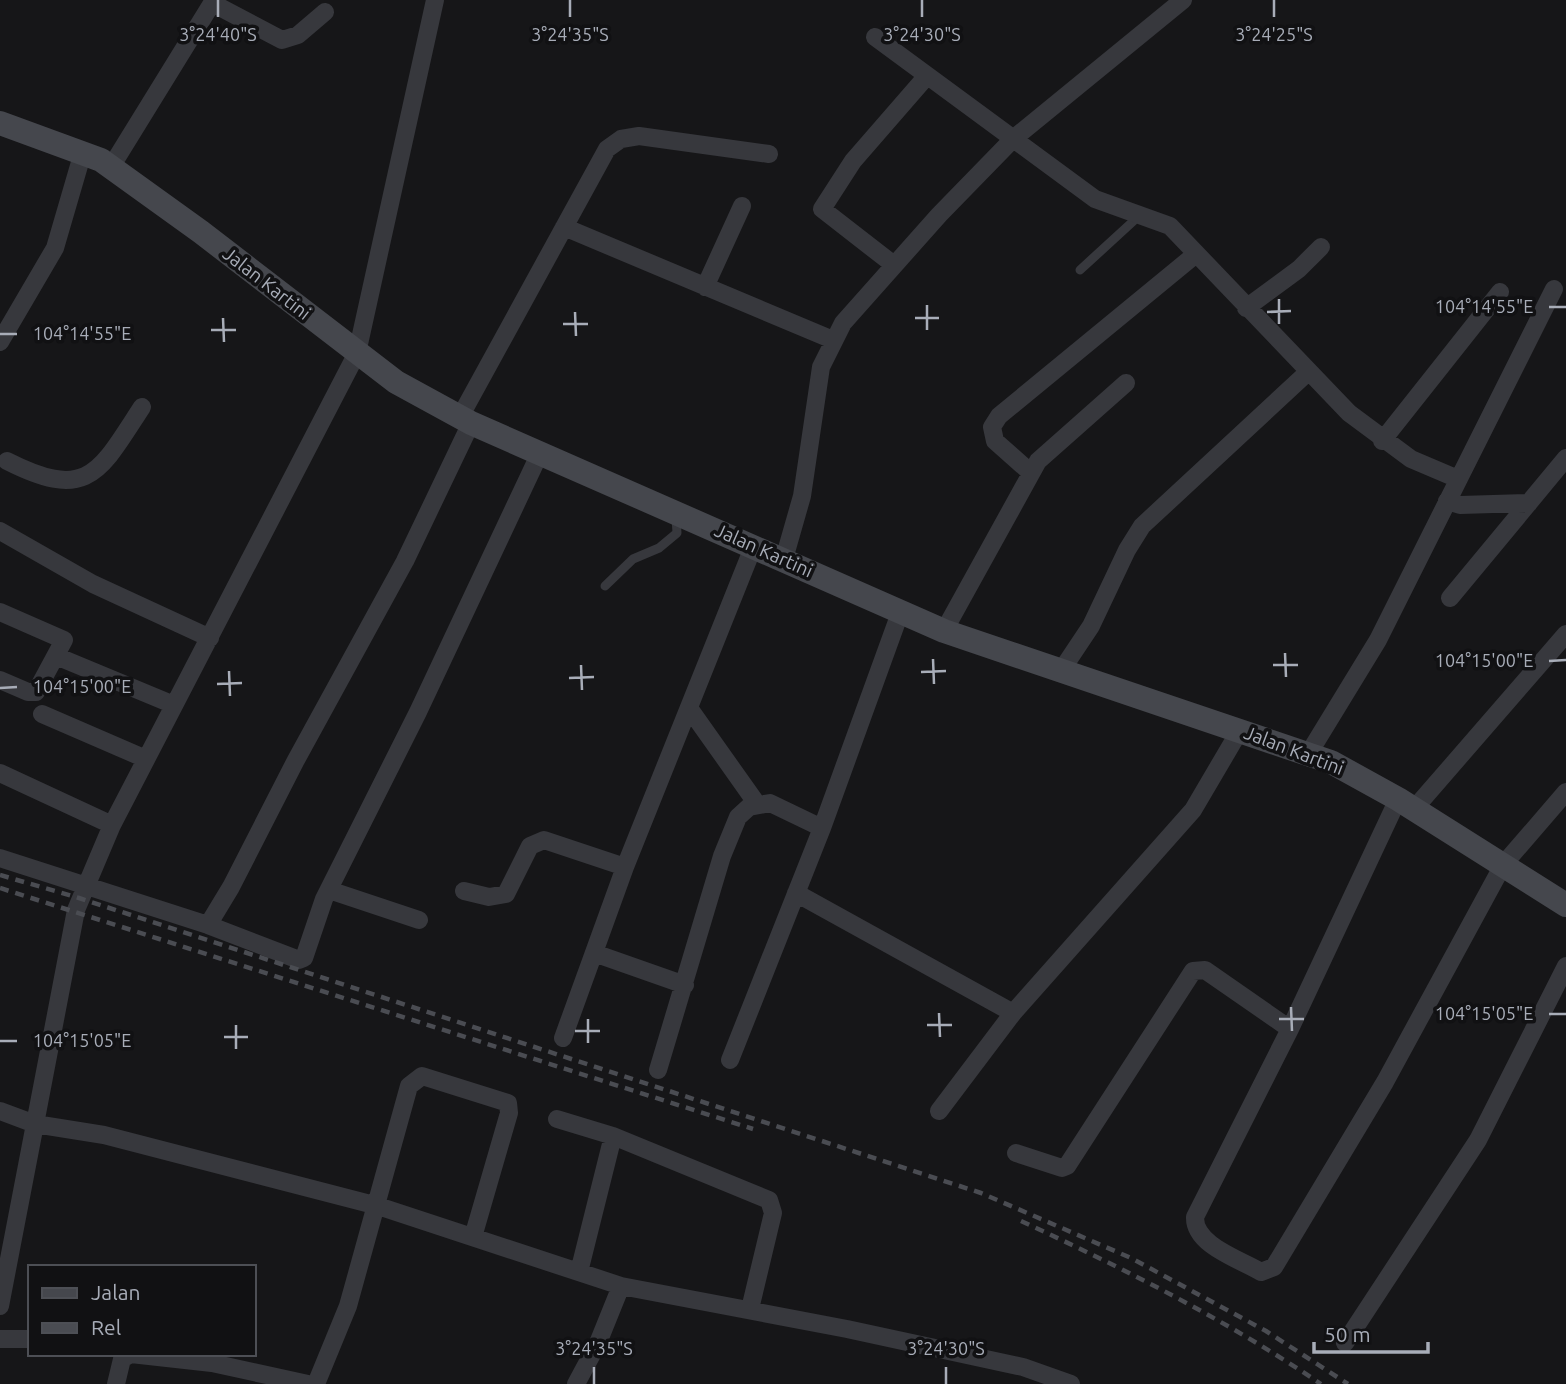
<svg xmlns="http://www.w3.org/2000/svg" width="1566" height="1384" viewBox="0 0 1566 1384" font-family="Ubuntu,sans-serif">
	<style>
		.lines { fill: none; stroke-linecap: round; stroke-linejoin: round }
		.lane { stroke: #37383d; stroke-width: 9 }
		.street { stroke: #37383d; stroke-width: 18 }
		.secondary { stroke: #45474d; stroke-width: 24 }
		.rail { stroke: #4a4c52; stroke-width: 4.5; stroke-dasharray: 9 7; stroke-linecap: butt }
		.ticks { fill: none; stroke: #a8adb8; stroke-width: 2.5 }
		.labels { text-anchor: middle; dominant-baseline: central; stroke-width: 7; stroke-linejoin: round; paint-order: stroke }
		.street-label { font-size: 19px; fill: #a8adb8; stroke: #111113 }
		.ticks-label { font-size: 18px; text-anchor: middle; fill: #a8adb8; stroke: #111113; stroke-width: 7; stroke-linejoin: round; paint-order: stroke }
	</style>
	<rect width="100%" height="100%" fill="#161618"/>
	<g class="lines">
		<path class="lane" d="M1080,270l60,-55
			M605,586l28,-27 26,-11 18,-15 -1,-15"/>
		<path class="street" d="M212,3l70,37 16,-5 27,-23
			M875,37l220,162 75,27 179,187 62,46 47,20
			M111,167l103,-167
			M564,227l269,113
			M894,265l-72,-56 31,-48 73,-84
			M705,287l37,-81
			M1246,308l53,-39 22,-22
			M0,342l55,-94 28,-96
			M460,417l147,-268 14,-10 18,-3 130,18
			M1382,441l118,-149
			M7,461c81,41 92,12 135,-54
			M1030,472l-35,-31 -3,-14 7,-11 197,-162
			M1447,501l13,4 69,-2
			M0,531l93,53 117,54
			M784,559l18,-63 19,-129 22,-44 96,-108 74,-76 170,-139
			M1450,598l116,-140
			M0,612l64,28 -28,52h-8l-28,-12
			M944,631l94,-170 88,-78
			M56,656l118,49
			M1061,671l30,-45 36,-76 15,-24 165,-153
			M689,708l68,96
			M42,714l104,45
			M1309,753l69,-113 176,-351
			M0,773l112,52
			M1398,799l-108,230 -95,188c-1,28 44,42 66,55l13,-5 111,-185 118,-217 63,-73
			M1414,809l152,-175
			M0,858l208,67 91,35 5,-2 20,-59 94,-187 121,-257
			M329,890l90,30
			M464,891l25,6 17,-3 24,-48 14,-6 81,27
			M796,893l217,120
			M208,925l23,-38 65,-127 109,-199 66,-138
			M594,953l91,32
			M563,1038l62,-171 129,-322
			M730,1060l92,-232 78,-215
			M658,1070l64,-214 16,-39 11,-10 21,-4 52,25
			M0,1111l35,13 41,-214 36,-85 245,-472 78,-353
			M939,1111l74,-98 180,-203 47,-80
			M557,1119l56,17 156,64 4,13 -23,96
			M1016,1153l46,15 5,-2 126,-195 12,-1 85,59
			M579,1272l34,-136
			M0,1306l35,-182 69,11 274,71 243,80 226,43 176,38 48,17
			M0,1339h30
			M1345,1343l133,-203 88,-174
			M116,1384l6,-25 9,-5 81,9 96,21
			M316,1384l32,-78 61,-220 13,-10 86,27 1,10 -36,124
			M576,1384l22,-41 23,-57"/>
		<path class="secondary" d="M0,123l101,37 100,72 195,150 75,41 473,208 387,131 67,37 168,106"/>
		<path class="rail" d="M0,875l79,23 902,295 150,65 135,73 82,53
			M0,888l753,241
			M1021,1221c104,48 205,99 300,163"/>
	</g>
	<path class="ticks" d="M218,0v17M570,0v17M922,0v17M1274,0v17M1279,299v25M927,305v25M1549,307h17M575,312l1,24M1267,312l24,-1M223,318l1,24M915,318h24M563,324h25M211,330h25M0,334h17M1285,653l1,24M933,659l1,25M1549,661l17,-1M581,665l1,25M1273,665h25M229,671l1,25M921,672l25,-1M569,678l25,-1M217,684l25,-1M0,688l17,-1M1291,1007l1,24M939,1013l1,24M1549,1014h17M588,1019v24M1279,1019h25M236,1025v24M927,1025h25M575,1031h25M224,1037h24M0,1041h17M594,1367v17M946,1367v17"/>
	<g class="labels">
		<g class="street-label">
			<text transform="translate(267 283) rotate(38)">Jalan Kartini</text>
			<text transform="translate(764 550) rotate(24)">Jalan Kartini</text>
			<text transform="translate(1294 750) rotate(21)">Jalan Kartini</text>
		</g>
	</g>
	<g class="ticks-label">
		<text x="218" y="41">3°24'40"S</text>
		<text x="570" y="41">3°24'35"S</text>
		<text x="922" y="41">3°24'30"S</text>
		<text x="1274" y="41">3°24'25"S</text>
		<text x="1484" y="313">104°14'55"E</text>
		<text x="82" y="340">104°14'55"E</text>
		<text x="1484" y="667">104°15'00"E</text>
		<text x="82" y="693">104°15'00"E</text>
		<text x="1484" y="1020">104°15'05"E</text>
		<text x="82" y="1047">104°15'05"E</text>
		<text x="594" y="1355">3°24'35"S</text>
		<text x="946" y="1355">3°24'30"S</text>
	</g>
	<rect x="28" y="1265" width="228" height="91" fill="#111113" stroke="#4d4f55" stroke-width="2"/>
	<rect x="42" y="1288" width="35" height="10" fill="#45474d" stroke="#4d4f55" stroke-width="2"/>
	<text x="91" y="1300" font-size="21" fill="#a8adb8">Jalan</text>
	<rect x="42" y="1323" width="35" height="10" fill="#4a4c52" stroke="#4d4f55" stroke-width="2"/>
	<text x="91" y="1335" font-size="21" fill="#a8adb8">Rel</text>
	<path d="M1314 1342v10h114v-10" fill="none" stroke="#a8adb8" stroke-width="3.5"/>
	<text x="1324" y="1342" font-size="21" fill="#a8adb8" stroke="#111113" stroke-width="5" paint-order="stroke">50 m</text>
</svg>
